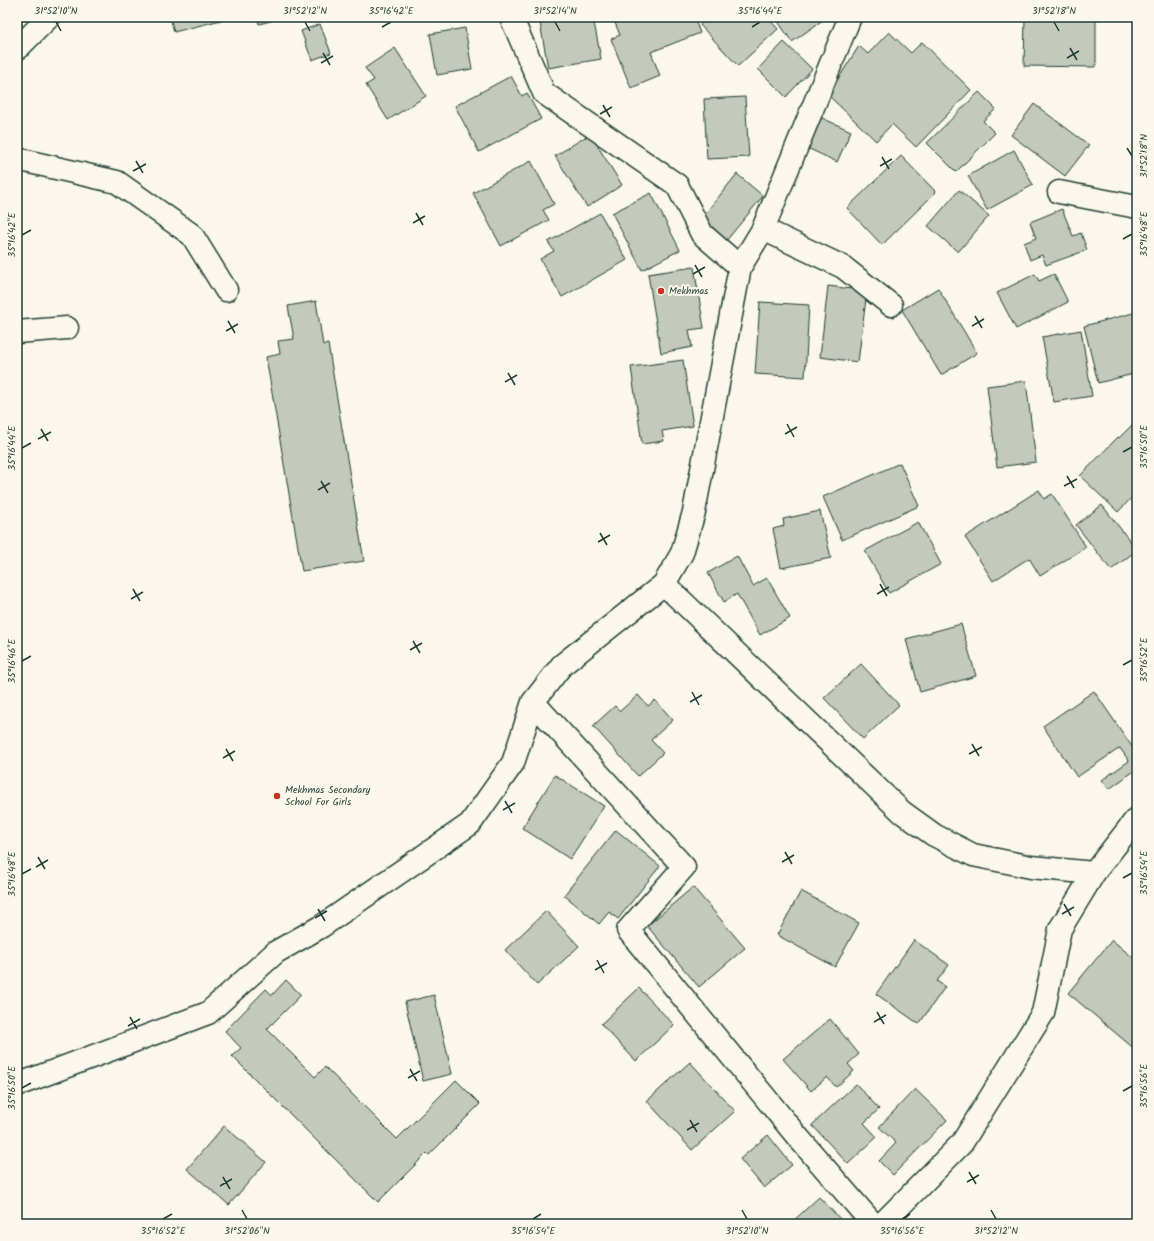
<svg xmlns="http://www.w3.org/2000/svg" width="1154" height="1241" viewBox="0 0 1154 1241" font-family="Kalam,sans-serif">
	<style>
		.building { fill: #c4c9be; stroke: #1f3d34 }
		.lines { fill: none; stroke-linecap: round; stroke-linejoin: round }
		.minor-casing { stroke: #1f3d34; stroke-width: 25 }
		.minor { stroke: #fbf7ec; stroke-width: 22 }
		.ticks { fill: none; stroke: #1f3d34; stroke-width: 1.5 }
		.poi-dot { fill: #c8321e; stroke: #fbf7ec; stroke-width: 1.5 }
		.labels { text-anchor: middle; dominant-baseline: central; stroke-width: 4; stroke-linejoin: round; paint-order: stroke }
		.poi-label { font-size: 10px; fill: #1f3d34; stroke: #fbf7ec; text-anchor: start }
		.neatline { fill: none; stroke: #1f3d34; stroke-width: 1.5 }
		.ticks-label { font-size: 10px; text-anchor: middle; fill: #1f3d34 }
	</style>
	<rect width="100%" height="100%" fill="#fbf7ec"/>
	<filter id="ink" filterUnits="userSpaceOnUse"><feTurbulence type="fractalNoise" baseFrequency=".025" numOctaves="2"/><feDisplacementMap in="SourceGraphic" scale="8" xChannelSelector="R" yChannelSelector="G"/><feConvolveMatrix kernelMatrix="1 2 1 2 8 2 1 2 1" color-interpolation-filters="sRGB"/></filter>
	<g filter="url(#ink)">
		<path class="building" d="M170,17h55v2l-51,13z
			M257,17h29l-27,7z
			M539,17h54l8,42 -53,9z
			M626,17h68l6,16 -49,19 9,24 -29,12 -20,-49 9,-4 -5,-12 12,-4z
			M708,17h59l11,12 -40,37 -38,-41z
			M775,17h52l-35,25z
			M1025,17h71v50l-72,-1z
			M320,24l11,29 -19,7 -11,-29z
			M465,28l7,41 -35,6 -7,-41z
			M889,32l22,21 11,-11 49,48 -55,57 -24,-23 -16,17 -48,-46 31,-49 9,8z
			M784,42l28,27 -26,28 -28,-28z
			M395,48l31,48 -38,24 -22,-35 8,-5 -9,-12z
			M511,76l11,20 5,-3 14,26 -62,33 -24,-46z
			M979,92l17,17 -13,12 12,12 -39,39 -29,-29z
			M745,97l4,60 -42,2 -3,-60z
			M1034,104l55,41 -24,31 -54,-41z
			M813,114l38,17 -14,31 -38,-18z
			M590,134l32,51 -35,22 -32,-51z
			M1014,150l19,35 -46,25 -19,-34z
			M901,156l35,36 -54,53 -35,-37z
			M531,161l23,43 -11,6 6,10 -48,26 -28,-53z
			M737,174l26,22 -37,45 -26,-21z
			M959,190l30,26 -31,36 -30,-26z
			M651,193l29,57 -38,20 -30,-57z
			M1062,209l11,27 8,-3 6,17 -41,15 -4,-10 -12,5 -6,-17 12,-5 -6,-16z
			M600,213l27,47 -65,37 -22,-38 14,-8 -6,-9z
			M694,267l10,61 -15,2 3,17 -31,6 -13,-79z
			M1035,274l4,7 15,-7 14,28 -52,27 -19,-36z
			M828,286l39,5 -9,71 -38,-5z
			M938,288l39,65 -36,22 -39,-65z
			M316,301l7,44 5,-1 36,217 -62,10 -36,-214 14,-3 -2,-13 16,-2 -6,-33z
			M760,302l49,3 -4,72 -50,-3z
			M1137,312v61l-39,10 -14,-57z
			M1081,330l11,66 -38,6 -12,-65z
			M683,360l10,66 -31,5 2,10 -22,3 -11,-77z
			M1026,381l10,81 -39,5 -10,-81z
			M1137,420v72l-19,20 -38,-36 38,-39 1,1z
			M900,463l19,43 -77,34 -19,-43z
			M1039,490l5,9 8,-5 34,53 -46,29 -11,-18 -36,23 -28,-44z
			M1102,505l35,45 -26,20 -35,-45z
			M820,511l11,47 -50,10 -8,-39 11,-3 -1,-7z
			M918,522l23,42 -52,29 -24,-42z
			M737,556l16,30 14,-8 23,40 -30,17 -23,-41 -13,8 -16,-29z
			M961,624l15,52 -56,16 -14,-53z
			M861,664l38,41 -36,34 -39,-41z
			M1094,691l43,63v15l-28,20 -7,-9 27,-19 -9,-13 -43,29 -34,-51z
			M638,695l10,11 7,-6 18,20 -22,20 12,13 -25,23 -45,-50 22,-20 5,5z
			M555,775l49,31 -34,53 -48,-31z
			M616,830l44,36 -42,53 -9,-7 -10,12 -35,-29z
			M693,887l52,61 -46,39 -52,-61z
			M801,891l58,32 -24,44 -58,-32z
			M546,911l33,35 -42,39 -32,-35z
			M914,940l35,25 -12,16 8,6 -26,37 -43,-30z
			M1112,940l25,21v90l-69,-58z
			M286,980l15,15 -34,34 48,48 10,-10 72,72 59,-59 24,24 -51,51 -2,-2 -49,49 -146,-146 9,-8 -16,-17 41,-42 6,6z
			M639,988l35,37 -38,36 -35,-37z
			M434,995l18,79 -29,7 -18,-79z
			M830,1019l29,35 -11,10 6,7 -18,16 -9,-10 -16,14 -28,-32z
			M690,1062l45,49 -43,39 -45,-49z
			M856,1084l23,25 -15,14 13,14 -29,27 -36,-39z
			M915,1089l32,31 -54,55 -14,-14 17,-18 -17,-16z
			M224,1126l42,36 -37,43 -42,-36z
			M768,1135l24,30 -28,23 -24,-29z
			M819,1197l26,27h-55z"/>
		<g class="lines">
			<defs>
				<path id="minor" d="M511,17l33,76 133,92 25,49 38,33
					M17,49l32,-32
					M17,159l100,23 75,53 34,55
					M1059,192l78,15
					M763,229l80,38 48,38
					M17,332l50,-4
					M664,584l238,228 32,23 39,20 58,12 63,6
					M533,702l151,165 -56,63 168,205 77,89
					M17,1085l191,-72 68,-61 46,-26 148,-102 43,-61 20,-61 29,-37 102,-81 18,-31 12,-41 46,-245 23,-38 87,-212
					M882,1224l80,-81 81,-130 17,-84 34,-56 43,-55"/>
			</defs>
			<use href="#minor" class="minor-casing"/>
			<use href="#minor" class="minor"/>
		</g>
	</g>
	<path class="ticks" d="M56,22l5,9M305,22l5,9M555,22l5,9M1054,22l5,9M382,27l9,-5M752,27l8,-5M1070,48l7,12M323,53l7,12M1067,58l12,-7M321,63l12,-7M603,105l7,12M600,114l12,-7M1127,148l5,8M882,157l7,12M136,161l7,12M880,166l12,-7M133,171l13,-7M416,213l7,12M413,223l12,-7M22,235l9,-5M1123,239l9,-5M695,265l7,12M693,274l12,-7M975,316l7,12M228,321l7,12M972,326l12,-7M226,331l12,-7M508,373l7,12M505,382l12,-7M787,424l7,13M41,429l7,12M785,434l12,-7M38,439l13,-7M22,448l9,-5M1123,452l9,-5M1067,476l7,12M321,481l7,12M1064,486l13,-7M318,490l12,-7M600,533l7,12M598,542l12,-7M880,584l7,12M133,589l7,12M877,594l12,-7M131,599l12,-7M413,641l7,12M410,650l12,-7M22,661l9,-5M1123,665l9,-5M692,692l7,13M690,702l12,-7M972,744l7,12M226,749l7,12M969,754l13,-7M223,758l12,-7M505,801l7,12M503,810l12,-7M785,852l7,12M38,857l7,12M782,862l12,-7M36,867l12,-7M22,874l9,-5M1123,878l9,-5M1064,904l7,12M318,909l7,12M1062,914l12,-7M315,918l12,-7M597,960l7,13M595,970l12,-7M877,1012l7,12M130,1017l7,12M874,1022l12,-7M128,1026l12,-7M410,1069l7,12M408,1078l12,-7M22,1088l9,-5M1123,1091l9,-5M690,1120l7,12M687,1130l12,-7M969,1172l7,12M223,1177l7,12M967,1182l12,-7M220,1186l12,-7M242,1210l5,9M742,1210l5,9M991,1210l5,9M163,1219l9,-5M533,1219l8,-5M902,1219l8,-5"/>
	<g class="poi-dot">
		<circle cx="661" cy="291" r="4"/>
		<circle cx="277" cy="796" r="4"/>
	</g>
	<g class="labels">
		<g class="poi-label">
			<text x="669" y="291">Mekhmas</text>
			<text x="285" y="790">Mekhmas Secondary<tspan x="285" dy="12">School For Girls</tspan></text>
		</g>
	</g>
	<rect width="1154" height="1241" fill="none" stroke="#fbf7ec" stroke-width="44"/>
	<rect x="22" y="22" width="1110" height="1197" class="neatline"/>
	<g class="ticks-label">
		<text x="56" y="14">31°52'10"N</text>
		<text x="305" y="14">31°52'12"N</text>
		<text x="391" y="14">35°16'42"E</text>
		<text x="555" y="14">31°52'14"N</text>
		<text x="760" y="14">35°16'44"E</text>
		<text x="1054" y="14">31°52'18"N</text>
		<text transform="translate(1143 156) rotate(-90)" y="4">31°52'18"N</text>
		<text transform="translate(1143 234) rotate(-90)" y="4">35°16'48"E</text>
		<text transform="translate(11 235) rotate(-90)" y="4">35°16'42"E</text>
		<text transform="translate(1143 447) rotate(-90)" y="4">35°16'50"E</text>
		<text transform="translate(11 448) rotate(-90)" y="4">35°16'44"E</text>
		<text transform="translate(1143 660) rotate(-90)" y="4">35°16'52"E</text>
		<text transform="translate(11 661) rotate(-90)" y="4">35°16'46"E</text>
		<text transform="translate(1143 873) rotate(-90)" y="4">35°16'54"E</text>
		<text transform="translate(11 874) rotate(-90)" y="4">35°16'48"E</text>
		<text transform="translate(1143 1086) rotate(-90)" y="4">35°16'56"E</text>
		<text transform="translate(11 1088) rotate(-90)" y="4">35°16'50"E</text>
		<text x="163" y="1234">35°16'52"E</text>
		<text x="247" y="1234">31°52'06"N</text>
		<text x="533" y="1234">35°16'54"E</text>
		<text x="747" y="1234">31°52'10"N</text>
		<text x="902" y="1234">35°16'56"E</text>
		<text x="996" y="1234">31°52'12"N</text>
	</g>
</svg>
